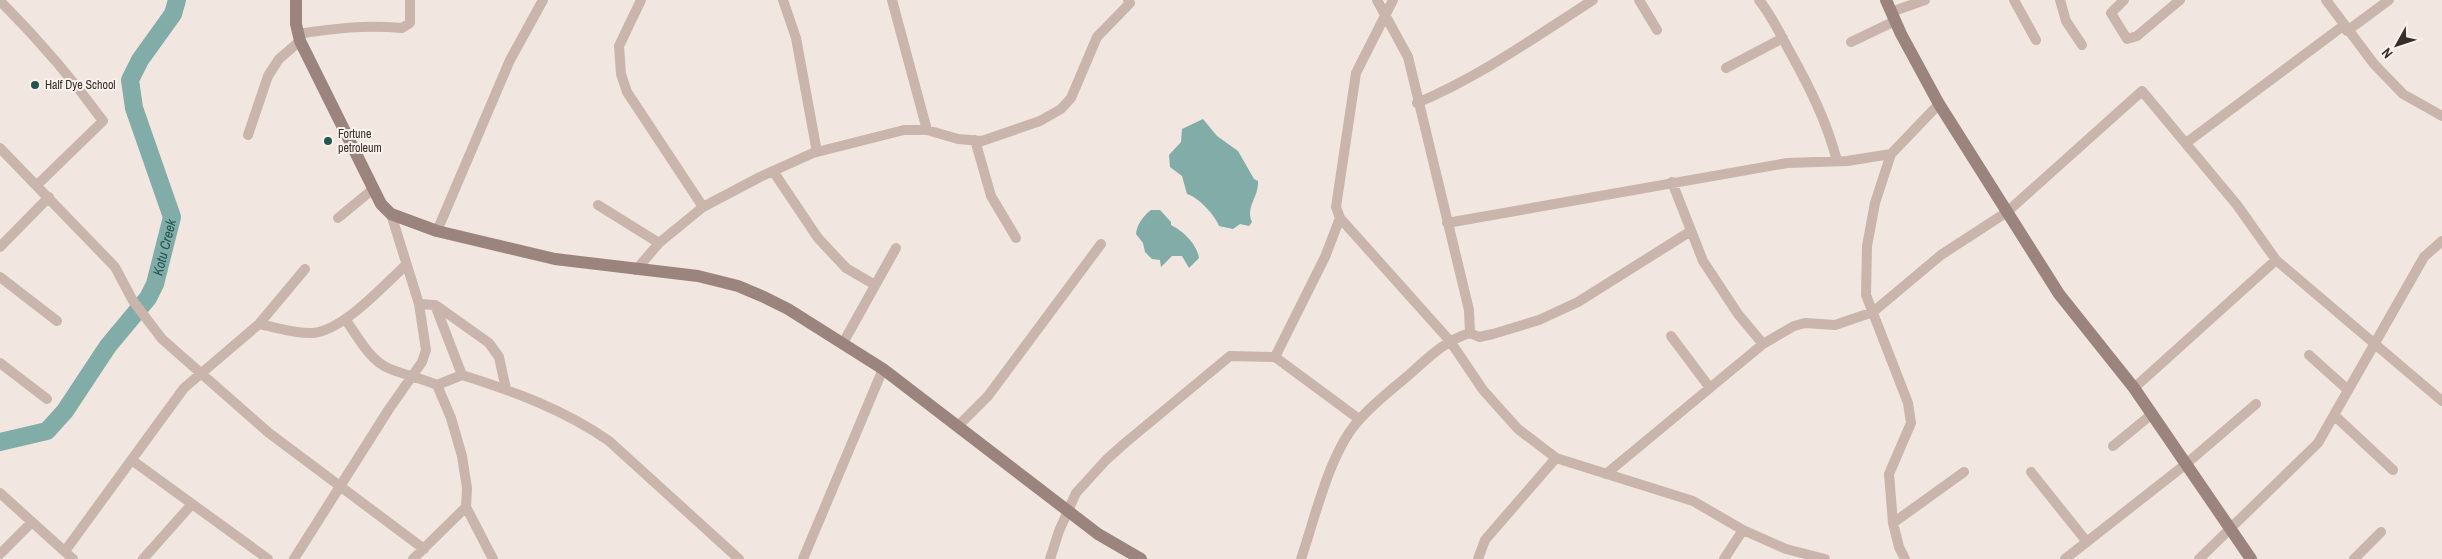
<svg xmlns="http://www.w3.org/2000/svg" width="2442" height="559" viewBox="0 0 2442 559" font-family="'Archivo Narrow',sans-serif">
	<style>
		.water { fill: #81aca7 }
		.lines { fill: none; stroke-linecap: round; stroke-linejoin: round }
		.river { stroke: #81aca7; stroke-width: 18 }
		.street { stroke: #c9b5ac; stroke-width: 10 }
		.secondary { stroke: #9c847e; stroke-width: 12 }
		.poi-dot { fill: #235651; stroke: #f9f1ec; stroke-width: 2 }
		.labels { text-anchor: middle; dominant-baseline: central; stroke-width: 4; stroke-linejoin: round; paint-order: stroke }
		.poi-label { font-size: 12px; fill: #372d2b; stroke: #f9f1ec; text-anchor: start }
		.water-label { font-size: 14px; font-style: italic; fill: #235651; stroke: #f9f1ec }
	</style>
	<rect width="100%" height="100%" fill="#f1e6e0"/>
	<path class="water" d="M1203,119l14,17 21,15 16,28 4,2c1,16 -13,26 -6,41l-3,4 -9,-2 -7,5 -14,-3c-4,-11 -21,-29 -32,-32l-5,-18 -12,-9 -1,-12 12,-13 1,-13z
		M1151,210h9l11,12v3c12,6 26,19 28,33l-10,10 -7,-12h-10l-11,11 -1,-7 -8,-1 -7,-7 -2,-9 -7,-9c1,-10 8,-19 15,-24z"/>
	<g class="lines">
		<path class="river" id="s1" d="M0,442l47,-11 18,-20 43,-65 40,-48 7,-14 17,-67 -38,-109 -4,-28 10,-20 33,-46 4,-14"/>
		<path class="street" d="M641,0l-22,46 2,28 6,18 76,115
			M783,0l13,38 21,114
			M892,0l35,130
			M1393,0l-37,73 -20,134 4,11 110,123 33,49 35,39 38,29 137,43 50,29 43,19 39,10
			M1639,0l18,30
			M1759,0c13,16 21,34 31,52 20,36 37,70 47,109
			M2014,0l22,40
			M2060,0l6,21 16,24
			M2124,0l-13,13 16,26 10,-3 43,-36
			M2326,0l48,64 29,30 39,22
			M0,1c39,39 71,76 103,120l-66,64
			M1891,12l34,-12
			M2347,31l42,-31
			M298,34c39,-6 65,-9 104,-6l8,-5v-23
			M1851,42l44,-21
			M1726,68l57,-30
			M1417,103c64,-27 118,-66 176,-103
			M248,135l20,-59 11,-17 21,-18
			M975,140l16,56 25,42
			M2186,143l157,-117
			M0,148l115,119 18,34 29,38 107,94 155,116
			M773,171l45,67 28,30 29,17
			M1672,182l31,79 35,53 25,30
			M598,205l61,38
			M391,214l28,90 16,1 27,70
			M338,218l35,-29
			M1447,223l340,-60 60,-2 44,-7
			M437,231l73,-171 33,-60
			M0,247l49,-50
			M636,270l23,-27 44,-36 57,-30 53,-24 91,-23h23l31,9 24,2 58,-20 21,-12 10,-11 26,-61 33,-34 -2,-3
			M0,277l57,44
			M437,306l52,37 10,14 7,32
			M345,319c12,16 24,41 43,49 16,7 33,10 49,17l25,-10c51,16 103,35 147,66l130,118
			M259,324c16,3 37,10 54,9 31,-3 70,-47 93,-68
			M1470,333l9,4 14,-3 46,-14 39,-18 113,-71
			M1671,336l39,52
			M843,343l53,-95
			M2309,355l39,35
			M1275,357l50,-100 15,-39
			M0,363l47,36
			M437,385l14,33 11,38 5,32 -1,19 27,52
			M2134,388l142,-128
			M2334,415l59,55
			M958,426l30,-30 113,-152
			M2113,446l39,-32
			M133,461l135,98
			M2031,472l56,70
			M1606,474l157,-130 31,-18 11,-3 30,2 38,-13 68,-57 66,-43 135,-121 95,114 39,55 166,141
			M0,493l73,66
			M1893,523l71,-51
			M65,551l119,-163 75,-64 46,-55
			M0,554l32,-32
			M143,559l49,-55
			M294,559l95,-150 33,-47 4,-12 -7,-46
			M413,559l53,-52
			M803,559l80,-190
			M1050,559l9,-28 17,-38 30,-33 19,-17 105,-87 45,1 84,62
			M1301,559c14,-41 29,-109 59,-140 15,-17 34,-31 51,-46 18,-16 35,-33 59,-40l-1,-23 -61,-253 -31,-57
			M1478,559l7,-19 71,-82
			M1724,559l19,-29
			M1905,559l-6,-12 -6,-24 -4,-49 22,-51 -3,-20 -42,-108 1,-49 8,-43 16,-49 48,-50
			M2065,559l121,-95 70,-60
			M2199,559l119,-116 106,-186 18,-16
			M2354,559l27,-27"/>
		<path class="secondary" d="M296,0v24l4,17 81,163 10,10 46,17 118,28 143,17 40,10 26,11 24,12 95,60 215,165 43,25
			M1886,0l15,34 38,70 120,190 75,94 117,171"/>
	</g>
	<g class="poi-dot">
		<circle cx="35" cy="85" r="5"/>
		<circle cx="328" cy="141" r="5"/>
	</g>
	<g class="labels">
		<g class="poi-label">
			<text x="45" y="85">Half Dye School</text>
			<text x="338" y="134">Fortune<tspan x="338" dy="14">petroleum</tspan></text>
		</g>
		<g class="water-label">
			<text stroke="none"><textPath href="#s1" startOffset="269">Kotu Creek</textPath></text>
		</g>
	</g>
	<g transform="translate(2397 45) rotate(230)" stroke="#f9f1ec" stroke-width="4" paint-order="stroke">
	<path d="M0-4L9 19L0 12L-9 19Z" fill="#372d2b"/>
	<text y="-8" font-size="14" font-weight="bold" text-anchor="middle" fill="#372d2b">N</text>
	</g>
</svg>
